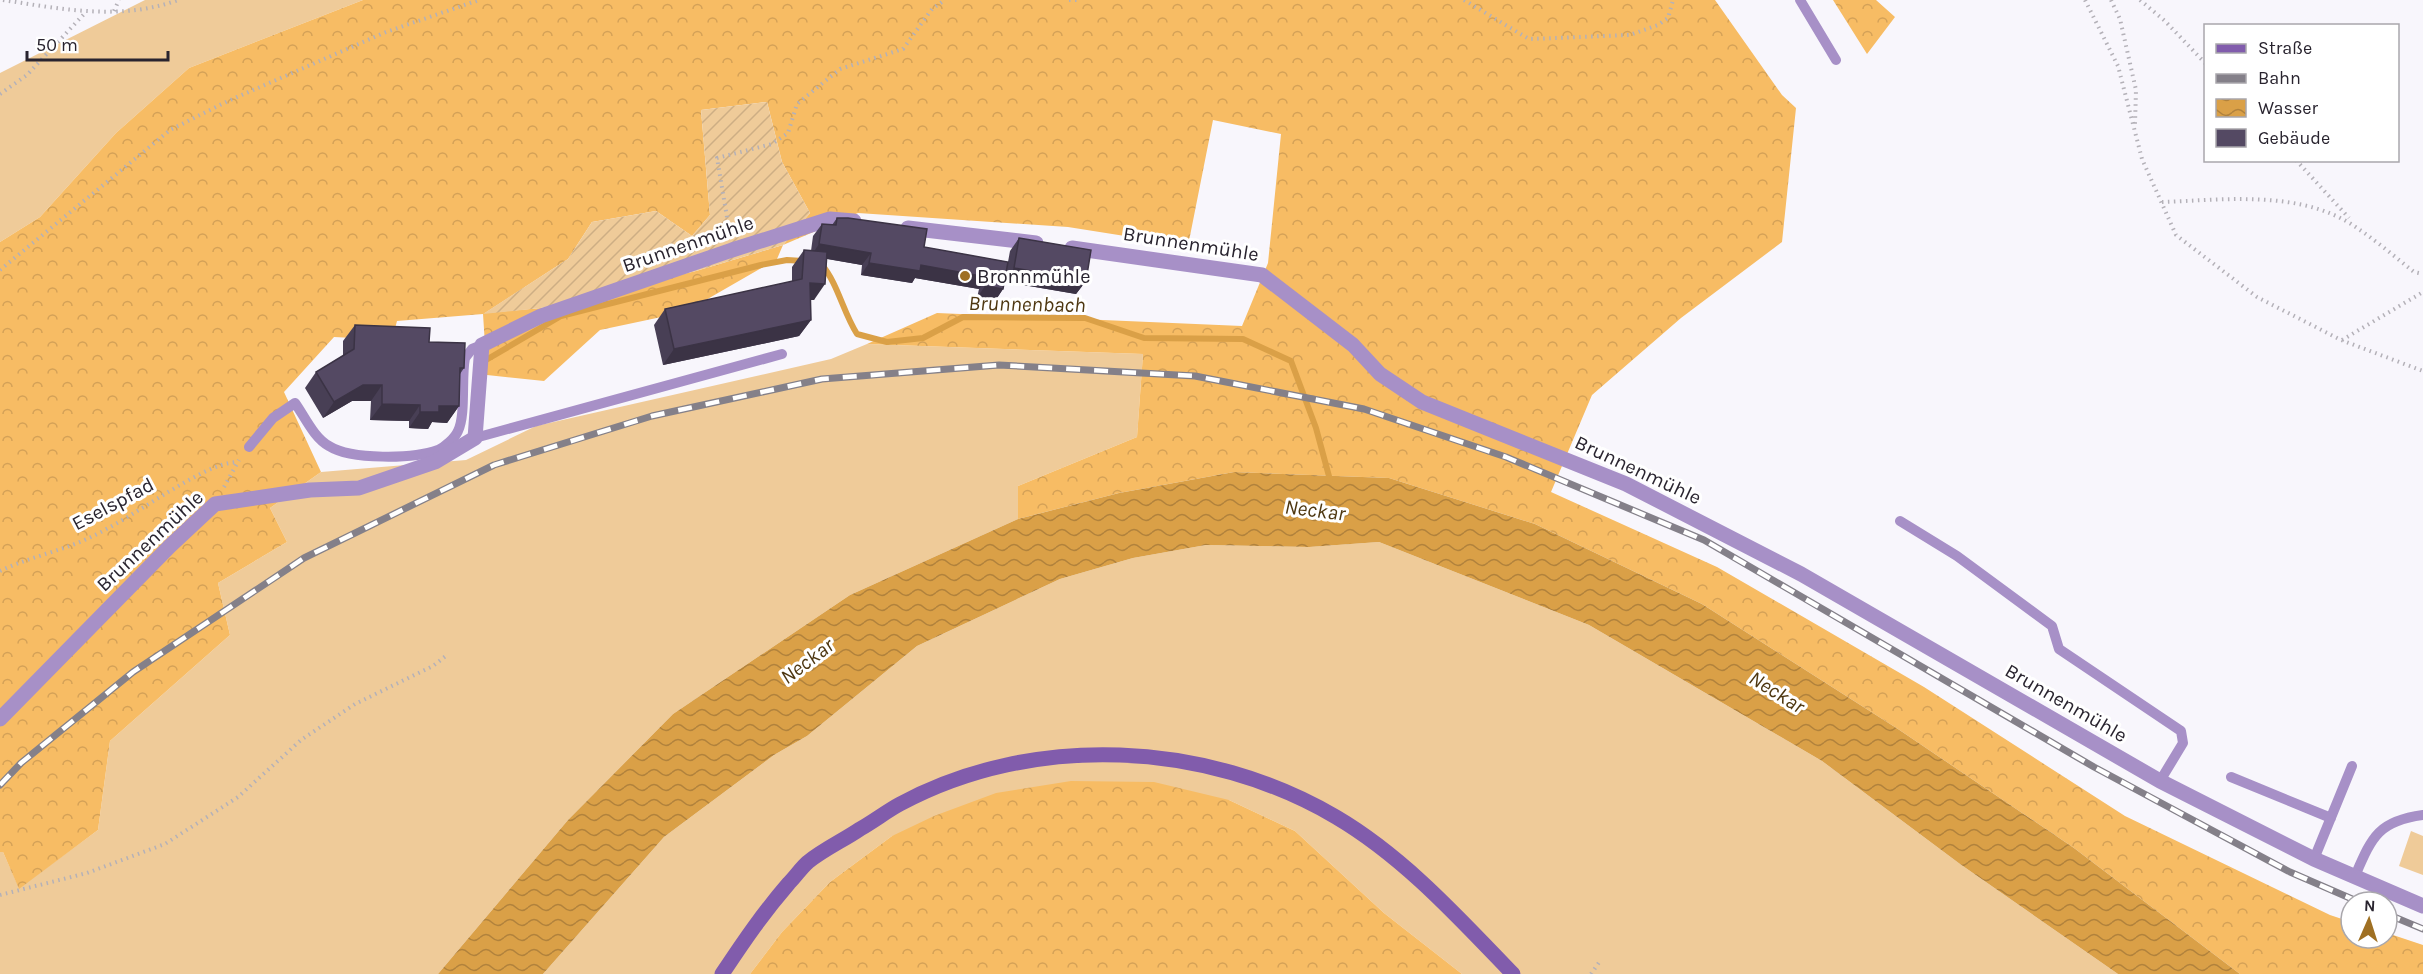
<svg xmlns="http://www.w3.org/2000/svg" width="2423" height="974" viewBox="0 0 2423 974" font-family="Karla,sans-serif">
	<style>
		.grass { fill: #efcb99 }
		.forest { fill: url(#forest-crowns); fill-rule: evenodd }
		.garden { fill: url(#garden-furrows) }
		.water { fill: url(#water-waves) }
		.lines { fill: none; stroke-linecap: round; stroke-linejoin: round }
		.stream { stroke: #daa047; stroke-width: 6 }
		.path { stroke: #b4b1b8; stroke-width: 4; stroke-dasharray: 1.5 4.5; stroke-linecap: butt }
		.lane { stroke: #a790c7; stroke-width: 10 }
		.street { stroke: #a790c7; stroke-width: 15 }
		.secondary { stroke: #815cac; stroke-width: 15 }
		.rail-casing { stroke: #848089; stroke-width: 7 }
		.rail { stroke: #fff; stroke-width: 4.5; stroke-dasharray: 14; stroke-linecap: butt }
		.wall { fill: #483f55 }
		.shaded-wall { fill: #3b3345 }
		.building { fill: #544963; stroke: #3b3345; stroke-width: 1.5 }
		.poi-dot { fill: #9f7023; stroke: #fff; stroke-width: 2 }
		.labels { text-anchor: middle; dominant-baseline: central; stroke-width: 6; stroke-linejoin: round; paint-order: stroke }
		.street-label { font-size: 20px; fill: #29242f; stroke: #fff }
		.poi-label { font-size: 20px; fill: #29242f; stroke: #fff; text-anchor: start }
		.water-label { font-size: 21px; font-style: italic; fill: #4e3711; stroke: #fff }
	</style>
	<defs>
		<pattern id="forest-crowns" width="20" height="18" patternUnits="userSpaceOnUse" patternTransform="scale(1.5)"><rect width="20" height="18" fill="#f7bc64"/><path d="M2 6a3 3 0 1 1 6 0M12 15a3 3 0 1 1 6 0" fill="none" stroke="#d4a157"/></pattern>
		<pattern id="garden-furrows" width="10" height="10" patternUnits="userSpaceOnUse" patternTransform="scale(1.5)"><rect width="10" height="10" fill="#efcb99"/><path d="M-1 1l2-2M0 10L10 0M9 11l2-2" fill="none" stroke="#cdae84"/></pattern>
		<pattern id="water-waves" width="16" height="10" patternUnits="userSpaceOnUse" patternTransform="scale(1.5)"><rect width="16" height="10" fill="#daa047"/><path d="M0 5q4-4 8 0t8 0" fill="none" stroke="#b1823c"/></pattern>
	</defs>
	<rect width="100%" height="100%" fill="#f8f6fc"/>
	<path class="grass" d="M145,0h218l-174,68 -73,65 -76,84 -40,25v-169z
		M867,344l276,10 -6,83 -119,49v33l-168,76 -177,119 -105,106 -130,154h-438v-122h3l16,36 79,-58 12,-89 120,-106 -12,-52 69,-41 -17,-34 51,-36 145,-12 70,-34 295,-67z
		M1379,542l210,83 233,136 138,103 158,110h-656l-78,-61 -89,-82 -66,-31 -337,36 -62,46 -48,50 -32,42h-207l121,-137 110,-82 33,-19 110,-90 143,-67 73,-21 73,-13 103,2z
		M2411,831l12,5v39l-24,-9z"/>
	<path class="forest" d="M363,0h1352l67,95 14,13 -14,134 -101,76 -89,77 -41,97 166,75 207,120 201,129 205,99 21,7v16h36v-5l36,12v29h-183l-166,-126 -176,-119 -196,-125 -167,-80 -146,-46 -155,-6 -115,21 -101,26v-33l119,-49 6,-83 -276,-10 70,-31 305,13 26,-63 13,-129 -68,-14 -25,126 -120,-19 -210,-14 -75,32 -6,14 -92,53 -85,18 -56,51 -57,-6 -4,-61 -86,7 -5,19 -58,-3 -50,55 37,80 -51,36 17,34 -69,41 12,52 -120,106 -12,89 -79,59 -16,-37h-3v-610l40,-25 76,-84 73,-65zM767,102l15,60 28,51 -27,32 -87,26 -155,37 -56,5 83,-54 24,-37 64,-11 36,25 18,-21 -9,-105z
		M1833,0h43l19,17 -28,37z
		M1071,781l83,1 75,18 66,31 89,82 78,61h-712l32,-42 48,-50 62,-46 42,-20 62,-23z"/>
	<path class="garden" d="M767,102l15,60 28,51 -27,32 -87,26 -155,37 -58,6 85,-55 24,-37 64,-11 36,25 18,-21 -9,-105z"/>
	<path class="water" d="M1234,472l155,6 146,46 167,80 196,125 176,119 166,126h-122l-158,-110 -138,-103 -233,-136 -210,-83 -70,5 -103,-2 -73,13 -73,21 -143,67 -110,90 -33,19 -110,82 -121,137h-105l130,-154 105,-106 177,-119 168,-76 101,-26z"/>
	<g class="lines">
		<path class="stream" d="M822,265c16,19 21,47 35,69l30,8 36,-4 40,-21 122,1 59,20 99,1 48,22 25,67 14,52
			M486,360l75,-44 200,-51 26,-5 16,1"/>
		<path class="path" d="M3,0c58,9 118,21 175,0
			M1069,0h8
			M1464,0l65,39 101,-4 28,-10 10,-7 5,-18
			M2085,0l33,66 24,93 34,76 81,62 84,43 82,31
			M2111,0l9,19 16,71 -1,34
			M2140,0l25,21 41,43
			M114,11l5,-11
			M0,94l27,-19 58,-62
			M2296,160l53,58
			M2162,202c61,-2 135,-12 189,22 22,14 43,32 63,48l9,2
			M730,235l-13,-77 55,-14 16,-11 9,-29 43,-35 63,-20 29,-40 13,-9
			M0,270l170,-140 58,-29 158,-69 93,-32
			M2342,340l81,-48
			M224,487l15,-27
			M0,571c29,-14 62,-20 91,-34 33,-16 64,-38 96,-56 17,-9 32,-18 51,-19
			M0,895l87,-22 78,-29 73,-47 63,-57 54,-36 78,-38 14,-11
			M1591,974l9,-13"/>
		<path class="lane" d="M1800,0l36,60
			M475,438l307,-84
			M249,447l24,-29 22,-15c10,14 19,35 34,43 22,14 85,13 109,4 7,-3 17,-12 20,-19 8,-16 3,-54 7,-73l7,-9 10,-4
			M1900,521l57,35 95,70 7,23 122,82 2,12 -23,38
			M2231,777l100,41
			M2314,859l38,-93
			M2355,876c17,-39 23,-55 68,-61"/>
		<path class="street" d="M908,228l128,15
			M1072,248l190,27 91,70 27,29 42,28 204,82 175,90 359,207 154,78 109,47
			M0,719l170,-173 45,-42 95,-14 49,-2 76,-26 40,-24 7,-93 59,-29 191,-66 98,-31 24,2"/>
		<path class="secondary" d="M722,974c22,-33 41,-61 67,-91 7,-7 12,-15 19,-21 16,-13 36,-22 52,-33 14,-8 27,-18 40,-25 134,-72 307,-63 436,13 68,40 123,101 177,157"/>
		<defs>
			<path id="rail" d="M0,785l21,-22 112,-91 171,-114 190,-93 158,-49 170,-37 177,-14 196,11 169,33 142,48 198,83 390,227 196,105 69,30
				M2387,914l36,15"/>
		</defs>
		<use href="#rail" class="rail-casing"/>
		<use href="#rail" class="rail"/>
	</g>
	<path class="wall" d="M837,218l87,29 84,15 2,-11 9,-13 67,43 -10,13 -71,-12 -2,7 -8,12 -18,-3 2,-9 -64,-11 -3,5 -51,-8 1,-10 -35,-6 -13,41h-4l1,20 -12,16 -136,29 -9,-40 11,-16 127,-27v-15l12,-17 7,1 2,-15 9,-12 10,1z
		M355,325l74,17 35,26 -4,6 -1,32 -12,17 -15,-1 -4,7 -19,-1v-7l-39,-1 1,-19h-19l-29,17 -18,-30 11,-16 27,-16v-15z"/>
	<path class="shaded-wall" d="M819,244l52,9 -9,12 -51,-9z
		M869,263l52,2 66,12 -8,12 -64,-11 -3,5 -51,-8z
		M1014,268l72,13 -10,13 -71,-12z
		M810,283l15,1 -11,16 -16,-1z
		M985,286l18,3 -8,12 -18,-3z
		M811,320l-12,16 -136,29 11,-16z
		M363,385h19l-11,16h-19l-29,17 11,-16z
		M382,404l38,1 -11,16 -39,-1z
		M439,406h20l-12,17 -15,-1 -4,7 -19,-1 11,-16z"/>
	<path class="building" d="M837,218h11l79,11 -3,18 84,15 -5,27 -18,-3 2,-9 -66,-12 -1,6 -51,-8 2,-10 -52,-9 3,-20 14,1z
		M1019,238l72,12 -5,31 -72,-13z
		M804,250l23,2 -2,32 -15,-1 1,37 -137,29 -9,-40 137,-30z
		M355,325l75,3 -1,14 36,1 -1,25h-4l-1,38h-20v6h-19v-7l-38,-1v-19h-19l-29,17 -18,-30 38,-23z"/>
	<circle class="poi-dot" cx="965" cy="276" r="6"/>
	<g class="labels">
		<g class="street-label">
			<text transform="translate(688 244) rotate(-19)">Brunnenmühle</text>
			<text transform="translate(1191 244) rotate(9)">Brunnenmühle</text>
			<text transform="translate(1638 470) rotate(25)">Brunnenmühle</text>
			<text transform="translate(113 504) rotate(-28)">Eselspfad</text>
			<text transform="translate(150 541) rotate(-43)">Brunnenmühle</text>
			<text transform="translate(2066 703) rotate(30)">Brunnenmühle</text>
		</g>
		<g class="poi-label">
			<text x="977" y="276">Bronnmühle</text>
		</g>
		<g class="water-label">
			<text transform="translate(1027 304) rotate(1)">Brunnenbach</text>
			<text transform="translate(1315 510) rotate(7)">Neckar</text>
			<text transform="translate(807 661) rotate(-37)">Neckar</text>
			<text transform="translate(1777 692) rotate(32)">Neckar</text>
		</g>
	</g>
	<rect x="2204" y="24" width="195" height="138" fill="#ffffff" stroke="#a9a7ac" stroke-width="1.5"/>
	<rect x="2216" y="44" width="30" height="9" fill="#815cac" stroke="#a9a7ac" stroke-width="1.5"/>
	<text x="2258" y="54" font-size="18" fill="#29242f">Straße</text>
	<rect x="2216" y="74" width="30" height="9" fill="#848089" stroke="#a9a7ac" stroke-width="1.5"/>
	<text x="2258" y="84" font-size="18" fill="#29242f">Bahn</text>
	<rect x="2216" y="99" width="30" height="18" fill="url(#water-waves)" stroke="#a9a7ac" stroke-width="1.5"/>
	<text x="2258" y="114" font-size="18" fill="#29242f">Wasser</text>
	<rect x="2216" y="129" width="30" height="18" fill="#544963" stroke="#a9a7ac" stroke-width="1.5"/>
	<text x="2258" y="144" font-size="18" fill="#29242f">Gebäude</text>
	<g transform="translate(2369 920) rotate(3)"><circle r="28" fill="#ffffff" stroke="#a9a7ac" stroke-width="1.5"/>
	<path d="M0-4.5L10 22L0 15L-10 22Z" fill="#9f7023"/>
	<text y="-9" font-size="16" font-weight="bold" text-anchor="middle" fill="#29242f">N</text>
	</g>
	<path d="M27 51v9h141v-9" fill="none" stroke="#29242f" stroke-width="3"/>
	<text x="36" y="51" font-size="18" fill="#29242f" stroke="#ffffff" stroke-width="4.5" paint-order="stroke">50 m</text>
</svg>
